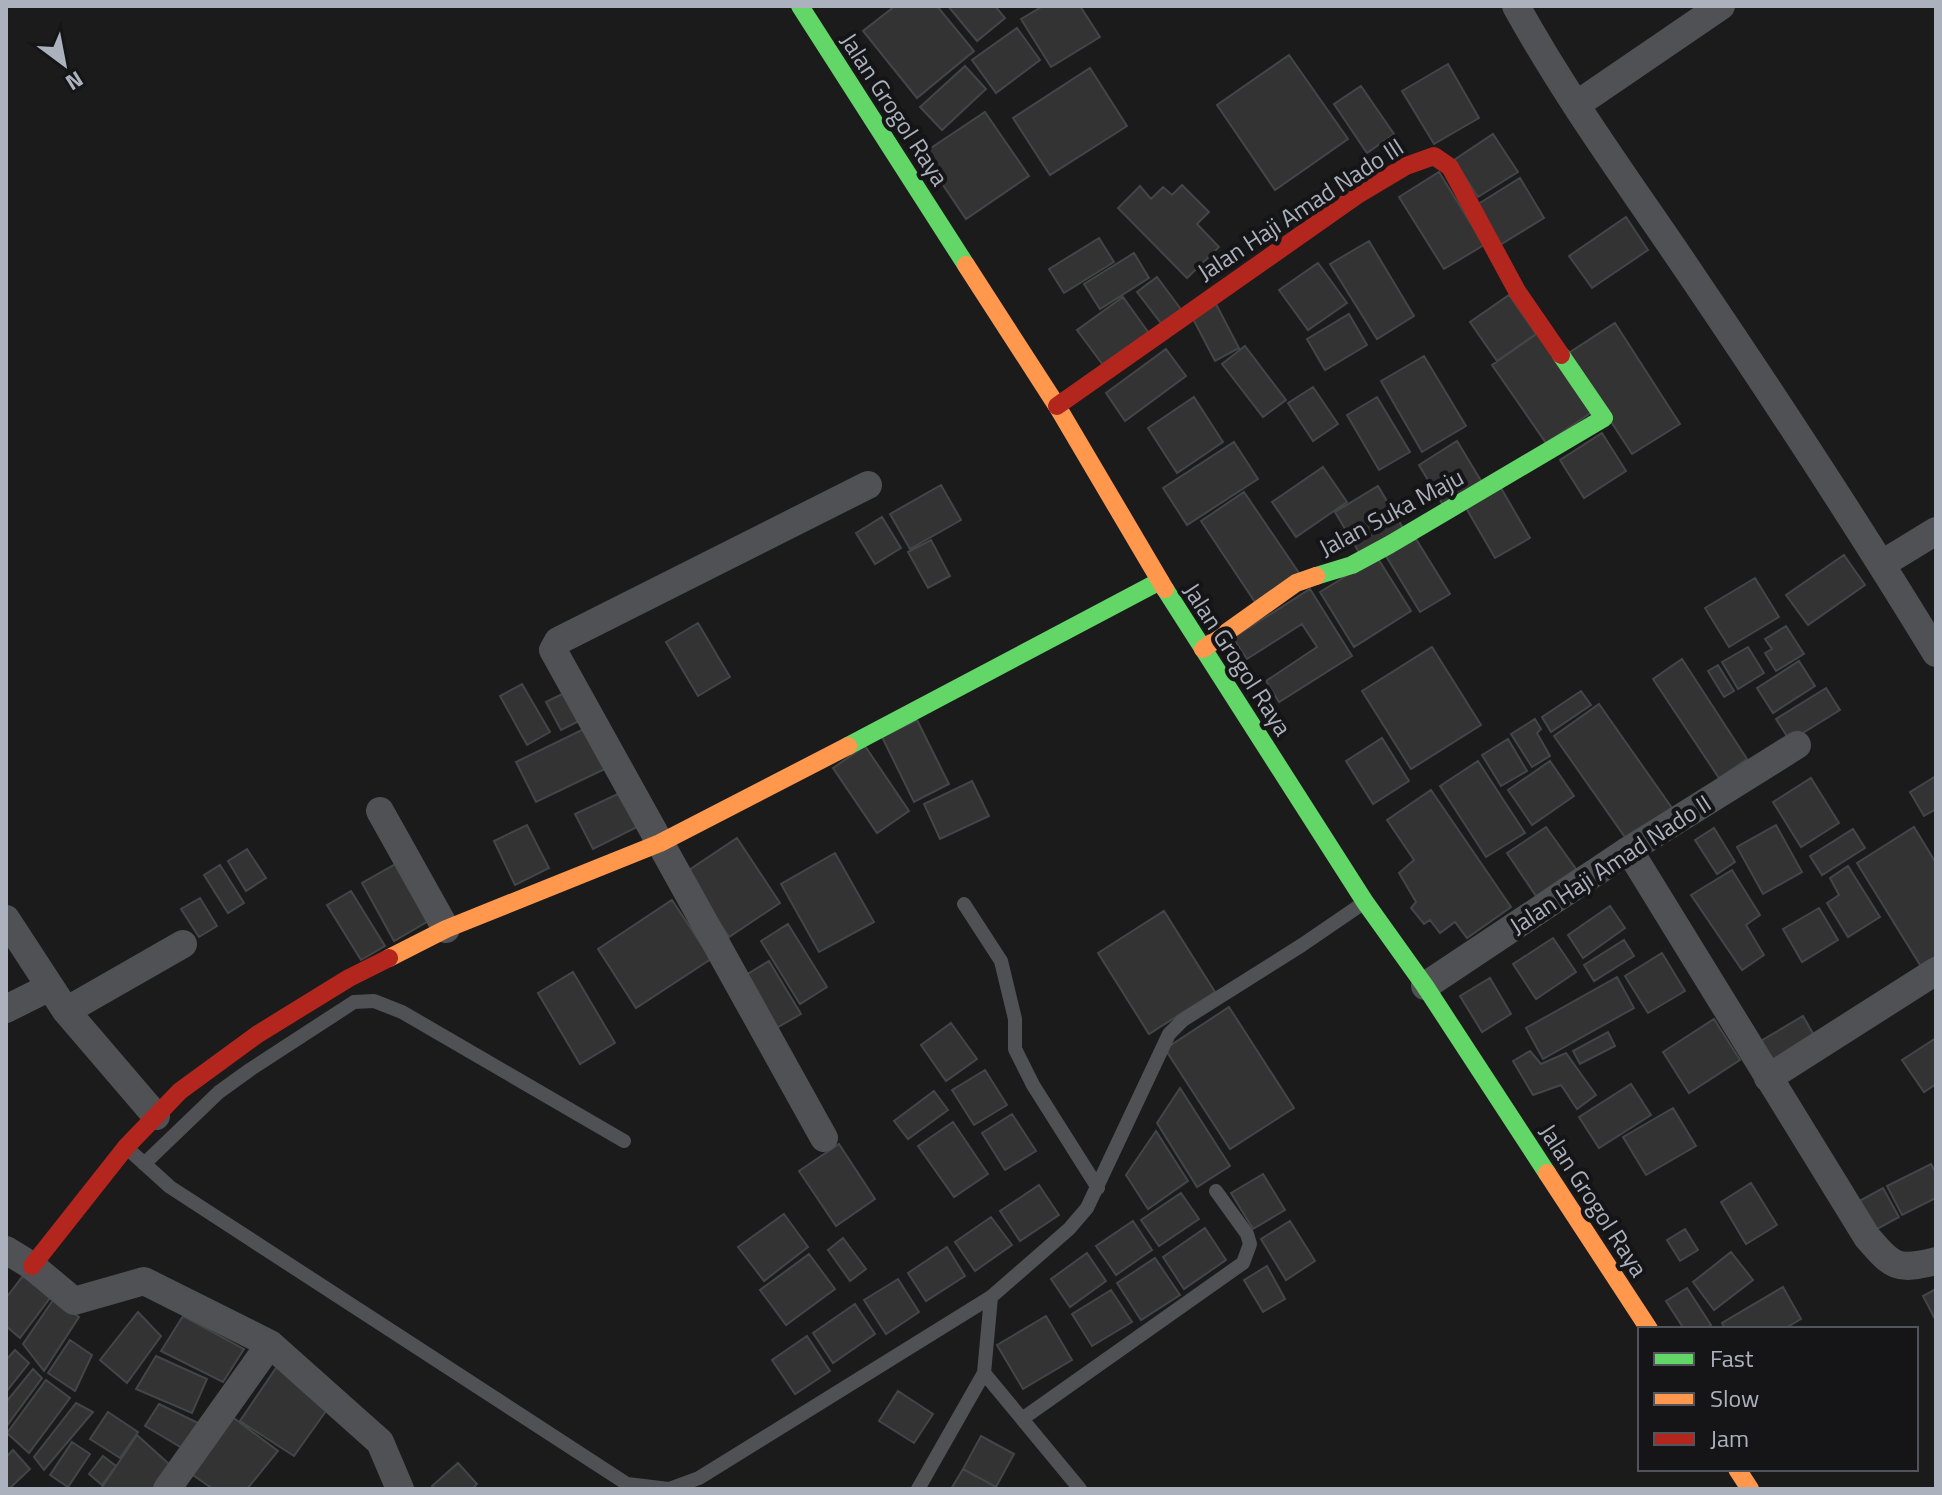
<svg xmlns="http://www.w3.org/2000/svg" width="1942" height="1495" viewBox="0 0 1942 1495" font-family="'Titillium Web',sans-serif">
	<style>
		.building { fill: #333334; stroke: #444548; stroke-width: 2 }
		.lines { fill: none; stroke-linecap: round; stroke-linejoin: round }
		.lane { stroke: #4f5155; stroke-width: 14 }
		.street { stroke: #4f5155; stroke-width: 28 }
		.fast { stroke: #63d668; stroke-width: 18 }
		.slow { stroke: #ff974d; stroke-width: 18 }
		.jam { stroke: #b3261e; stroke-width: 18 }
		.labels { text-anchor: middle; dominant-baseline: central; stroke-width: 8; stroke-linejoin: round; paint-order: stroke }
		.street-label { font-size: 24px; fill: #acb2bd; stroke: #151518 }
	</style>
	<rect width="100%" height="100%" fill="#1b1b1c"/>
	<path class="building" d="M895,6h42l37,45 -57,47 -54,-67z
		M948,6h47l10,12 -28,23z
		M1043,6h37l20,31 -49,30 -30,-48z
		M1017,28l23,32 -44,33 -24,-33z
		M1289,55l59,84 -73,51 -58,-85z
		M1448,64l31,54 -45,26 -32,-53z
		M965,66l21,23 -44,41 -22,-23z
		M1090,68l37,58 -77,49 -37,-57z
		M1361,86l33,48 -27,19 -33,-49z
		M985,112l44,64 -63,43 -44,-65z
		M1493,134l25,38 -40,25 -24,-37z
		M1439,172l45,73 -40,24 -45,-72z
		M1520,178l24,40 -44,27 -25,-39z
		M1182,185l27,27 -12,12 22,23 -32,31 -69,-70 22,-22 11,13 12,-12 9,8z
		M1626,217l22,33 -56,38 -23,-32z
		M1099,238l15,24 -50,31 -15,-24z
		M1369,241l45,75 -37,23 -47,-75z
		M1134,253l15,25 -49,31 -16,-25z
		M1318,263l29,40 -39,27 -29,-40z
		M1157,277l26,35 -19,15 -27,-35z
		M1509,295l27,39 -39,27 -27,-39z
		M1123,297l28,39 -45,33 -29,-39z
		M1216,304l23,44 -24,13 -23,-44z
		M1349,314l18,31 -42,25 -18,-31z
		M1615,323l65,101 -48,30 -65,-100z
		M1538,333l54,79 -46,31 -54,-78z
		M1245,346l41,54 -23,17 -41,-53z
		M1166,349l20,27 -61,45 -19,-28z
		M1424,356l42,70 -44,26 -41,-71z
		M1313,387l25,37 -25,17 -25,-38z
		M1194,397l29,45 -46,31 -29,-45z
		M1377,397l33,55 -31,18 -32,-55z
		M1602,433l24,38 -42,27 -24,-38z
		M1457,441l26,43 -39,23 -25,-42z
		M1234,442l24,37 -71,46 -24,-37z
		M1323,467l24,35 -51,35 -24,-35z
		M941,485l20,35 -51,29 -20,-35z
		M1378,486l25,42 -43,26 -25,-42z
		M1501,488l29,50 -35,20 -29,-50z
		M1244,492l55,81 -44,29 -54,-81z
		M882,517l19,31 -26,16 -19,-31z
		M1416,539l34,55 -30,18 -34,-56z
		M931,540l19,36 -22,12 -20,-36z
		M1844,555l21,30 -57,40 -22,-30z
		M1377,557l34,54 -57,36 -34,-55z
		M1755,578l24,39 -50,30 -24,-39z
		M1310,589l42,67 -73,46 -13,-21 51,-34 -15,-23 -55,35 -14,-21z
		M698,623l32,54 -32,19 -32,-54z
		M1786,626l18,28 -28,17 -11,-18 7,-4 -7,-10z
		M1432,647l49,78 -70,44 -49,-78z
		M1748,647l16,26 -26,16 -16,-27z
		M1682,659l65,100 -28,19 -66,-99z
		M1799,661l16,25 -42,27 -16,-25z
		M1718,665l16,26 -10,6 -16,-26z
		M522,684l28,48 -23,13 -27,-49z
		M1826,688l14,22 -50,31 -14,-22z
		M570,690l15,28 -24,12 -15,-28z
		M1581,691l10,14 -40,27 -9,-15z
		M1599,704l73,104 -45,32 -73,-104z
		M1535,719l6,10 -4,4 13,23 -18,11 -21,-33z
		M917,720l32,64 -35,18 -32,-65z
		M592,725l19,41 -75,36 -20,-40z
		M1382,738l27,43 -36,23 -27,-43z
		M1508,739l19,32 -26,15 -19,-31z
		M865,746l44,65 -32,22 -44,-65z
		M1478,761l47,72 -39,24 -46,-71z
		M1550,761l24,35 -42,29 -24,-35z
		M1936,776v33l-12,7 -14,-24z
		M1811,778l28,45 -38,24 -28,-45z
		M972,781l17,35 -49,23 -16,-35z
		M1431,790l80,117 -44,31 -12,-16 -15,11 -10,-13 -6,4 -13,-16 5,-6 -17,-29 15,-13 -27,-40z
		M624,791l17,34 -48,24 -18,-35z
		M527,825l22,43 -34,17 -21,-44z
		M1776,825l26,47 -39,22 -26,-47z
		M1546,827l30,42 -40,27 -29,-43z
		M1914,827l22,36v96l-14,9 -65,-105z
		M1714,828l21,34 -18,12 -22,-34z
		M1853,829l12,19 -43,27 -12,-19z
		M737,838l43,65 -51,34 -43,-65z
		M247,849l19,29 -20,13 -18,-30z
		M835,853l39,69 -55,30 -38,-68z
		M399,862l33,57 -38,22 -32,-58z
		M220,865l24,38 -16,10 -24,-38z
		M1848,866l32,51 -32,20 -21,-34 12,-8 -9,-17z
		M1732,870l28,45 -14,10 18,30 -22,15 -51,-75z
		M351,891l34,55 -24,14 -34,-55z
		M200,898l17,28 -18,11 -18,-28z
		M672,900l39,59 -75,49 -38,-59z
		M1610,906l15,22 -42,30 -15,-23z
		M1819,908l19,32 -36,22 -19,-33z
		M1164,911l51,81 -66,42 -51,-81z
		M788,924l39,63 -27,17 -39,-63z
		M1553,938l23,34 -40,27 -23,-35z
		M1624,940l10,16 -40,25 -10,-16z
		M1662,953l23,38 -37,22 -23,-37z
		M769,961l32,53 -28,16 -32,-52z
		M573,972l42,71 -35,21 -42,-71z
		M1617,977l17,31 -91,51 -17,-31z
		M1490,978l21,36 -29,18 -22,-36z
		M1229,1007l65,101 -64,41 -65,-100z
		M1803,1016l12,21 -44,26 -12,-21z
		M1714,1019l26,41 -51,33 -26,-41z
		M951,1023l26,36 -31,22 -25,-36z
		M1608,1032l7,14 -35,18 -7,-13z
		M1936,1038v46l-12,8 -22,-32z
		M1530,1051l11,13 25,-11 30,42 -19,14 -16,-24 -28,10 -20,-34z
		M985,1070l22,35 -33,20 -22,-35z
		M1631,1084l20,31 -52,33 -20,-31z
		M1180,1088l50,78 -33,21 -40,-64z
		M934,1091l14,19 -40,29 -14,-18z
		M1673,1108l23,38 -50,29 -23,-38z
		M1012,1114l24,37 -31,19 -23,-37z
		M953,1122l35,52 -34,23 -36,-51z
		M1156,1131l32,50 -40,28 -22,-34z
		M839,1144l36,55 -39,27 -37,-55z
		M1931,1164l5,9v25l-34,17 -15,-29z
		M1263,1174l22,36 -32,19 -22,-36z
		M1751,1183l26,42 -31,19 -25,-42z
		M1039,1185l20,30 -39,26 -20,-30z
		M1883,1188l16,29 -31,17 -16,-29z
		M1181,1193l18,26 -40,27 -18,-26z
		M784,1214l24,33 -44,34 -26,-34z
		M991,1217l21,28 -37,26 -20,-29z
		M1133,1221l19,29 -36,25 -20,-29z
		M1290,1221l25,40 -29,19 -25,-41z
		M1205,1228l21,32 -42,29 -21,-32z
		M1685,1229l13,21 -18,11 -13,-21z
		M843,1238l23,31 -16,12 -22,-31z
		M947,1247l18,29 -39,25 -18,-28z
		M1731,1252l22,28 -39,30 -21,-28z
		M1087,1253l19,28 -36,26 -19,-28z
		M809,1254l26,35 -49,36 -26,-35z
		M1155,1258l25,37 -39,25 -24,-37z
		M1267,1266l18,33 -22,13 -19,-32z
		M23,1276l27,22 -30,40 -14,-12v-28z
		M898,1279l21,33 -33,22 -22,-34z
		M1783,1287l18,32 -17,10h-59l-3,-6z
		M1687,1288l24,37 -6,4h-21l-18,-28z
		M1936,1289v32l-13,-25z
		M1111,1290l21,32 -40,24 -20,-32z
		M53,1300l26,17 -35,54 -21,-27z
		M855,1304l20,30 -42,29 -20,-30z
		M138,1312l23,24 -34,47 -27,-23z
		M183,1316l61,33 -21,33 -62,-31z
		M1046,1316l26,44 -49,29 -26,-44z
		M807,1336l23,35 -35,23 -23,-34z
		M70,1340l22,15 -17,36 -27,-18z
		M15,1350l14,13 -23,29v-32z
		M156,1356l51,23 -15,34 -56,-24z
		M280,1362l51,42 -37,52 -54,-35z
		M33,1369l9,9 -36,49v-25z
		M46,1380l24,18 -41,55 -22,-20z
		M898,1391l35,23 -19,29 -35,-22z
		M76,1403l17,9 -49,58 -10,-13z
		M159,1404l39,19 -14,26 -39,-23z
		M108,1412l30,20 -18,26 -30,-19z
		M227,1413l51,38 -31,38h-34l-23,-16z
		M137,1435l33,30 -17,24h-52z
		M981,1436l33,18 -18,33 -33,-18z
		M72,1442l18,12 -22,33 -18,-12z
		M13,1450l17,19 -21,20h-3v-32z
		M103,1456l13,10 -14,19 -13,-11z
		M458,1463l19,21 -5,5h-37l-3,-3z
		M963,1469l33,18 -1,2h-44z"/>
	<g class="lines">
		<path class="lane" d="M964,904l37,57 14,58v30l18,36 65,103
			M128,1149l42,38 457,297 42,5 30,-11 292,-181 78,-68 18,-21 82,-174 14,-14 119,-75 60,-41
			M144,1164l75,-72 32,-23 103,-67 20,-1 28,11 222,129
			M984,1373l96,116
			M1022,1419l221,-156 7,-19 -3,-10 -31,-43
			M918,1489l66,-116 7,-76"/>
		<path class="street" d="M1516,6c52,94 116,181 176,270 84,124 166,249 244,377
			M1576,105l145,-99
			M1882,564l54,-33
			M380,811l66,118
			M1629,850l238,387c26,30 29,34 69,24
			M6,919l60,92 90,105
			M1425,986l204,-136 168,-105
			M6,1009l44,-22
			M66,1011l117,-67
			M1768,1078l168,-107
			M824,1138l-271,-488 5,-9 310,-156
			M6,1250l26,16 42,35 70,-20 126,63 110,98 20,47
			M167,1489l103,-145"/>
		<path class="fast" d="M800,6l166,259
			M1316,576l36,-11 37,-20 215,-127 -43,-63
			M1165,589l200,313 60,84 122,187
			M848,746l312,-165"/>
		<path class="slow" d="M966,265l91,141 108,183
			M1203,649l93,-66 20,-7
			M389,958l57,-29 214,-86 188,-97
			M1547,1173l102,156
			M1737,1469l13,20"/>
		<path class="jam" d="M1057,406l302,-212 47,-28 28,-10 16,11 67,124 44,64
			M32,1266l94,-119 54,-56 78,-57 91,-56 40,-20"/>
	</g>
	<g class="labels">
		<g class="street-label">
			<text transform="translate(895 109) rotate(57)">Jalan Grogol Raya</text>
			<text transform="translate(1300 209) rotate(-33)">Jalan Haji Amad Nado III</text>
			<text transform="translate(1391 512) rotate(-28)">Jalan Suka Maju</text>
			<text transform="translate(1238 659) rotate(57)">Jalan Grogol Raya</text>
			<text transform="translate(1610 864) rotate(-33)">Jalan Haji Amad Nado II</text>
			<text transform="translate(1594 1200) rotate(57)">Jalan Grogol Raya</text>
		</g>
	</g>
	<rect width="1942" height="1495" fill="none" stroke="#acb2bd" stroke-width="16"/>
	<rect x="1638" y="1327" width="280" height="144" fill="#151518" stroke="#51545a" stroke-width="2"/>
	<rect x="1654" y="1353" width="40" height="12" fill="#63d668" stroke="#51545a" stroke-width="2"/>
	<text x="1710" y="1367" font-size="24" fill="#acb2bd">Fast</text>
	<rect x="1654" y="1393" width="40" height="12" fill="#ff974d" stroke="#51545a" stroke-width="2"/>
	<text x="1710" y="1407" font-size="24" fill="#acb2bd">Slow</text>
	<rect x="1654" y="1433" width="40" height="12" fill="#b3261e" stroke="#51545a" stroke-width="2"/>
	<text x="1710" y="1447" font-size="24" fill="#acb2bd">Jam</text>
	<g transform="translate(64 64) rotate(148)" stroke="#151518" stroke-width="6" paint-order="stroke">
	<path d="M0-6L14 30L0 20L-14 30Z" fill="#acb2bd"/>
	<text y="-12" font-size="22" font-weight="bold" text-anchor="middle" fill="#acb2bd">N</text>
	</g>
</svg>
